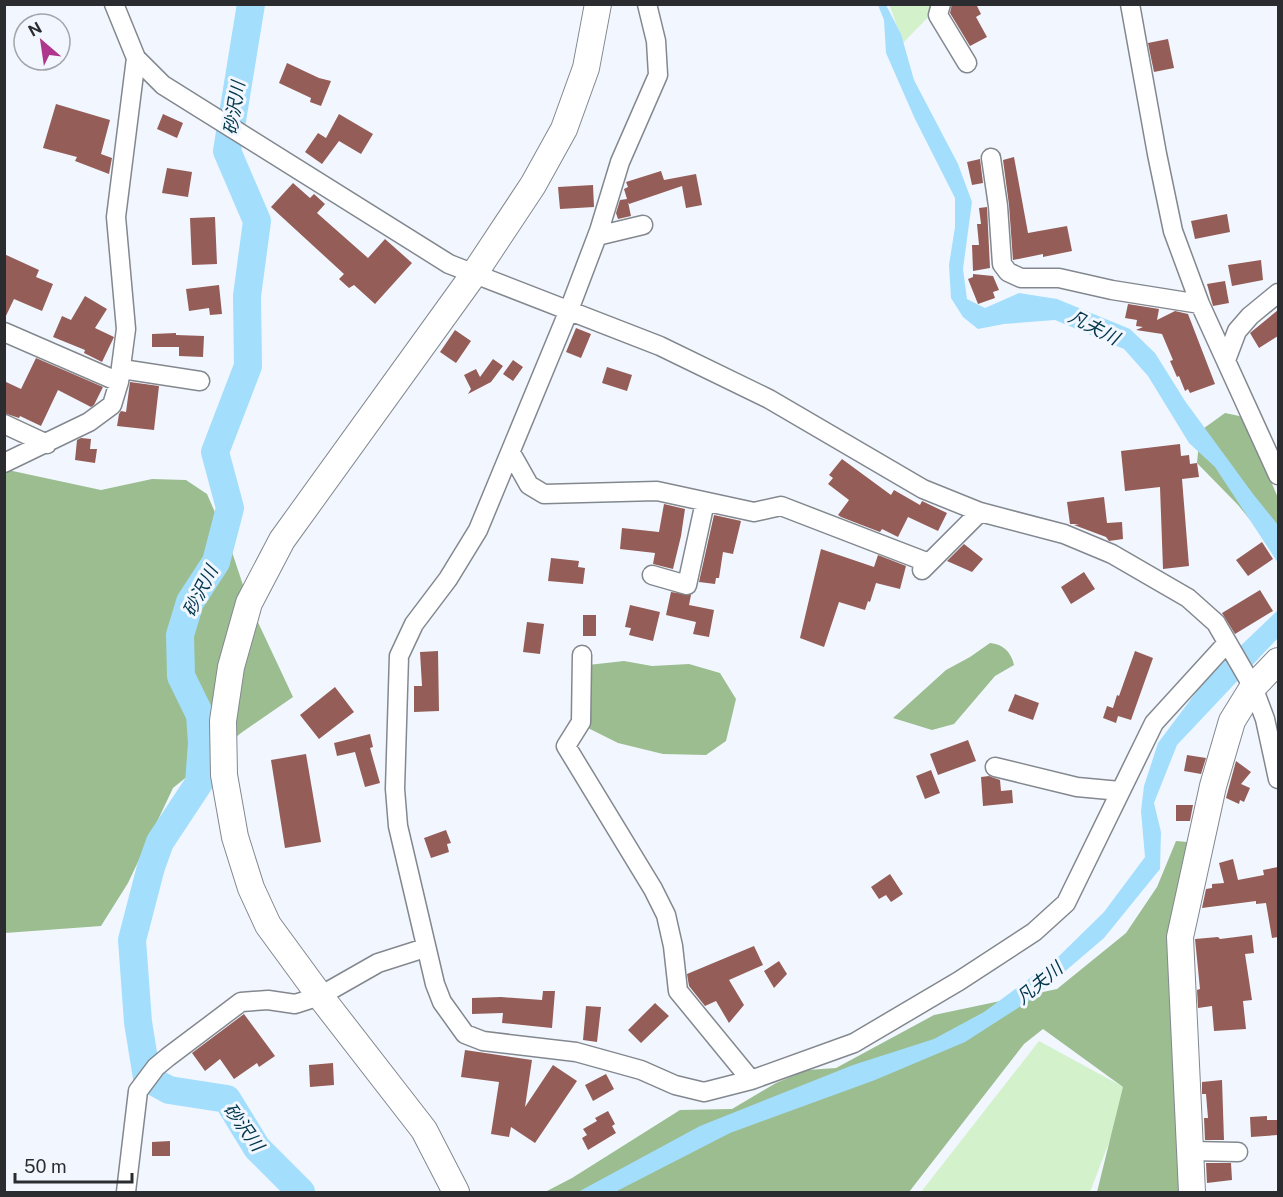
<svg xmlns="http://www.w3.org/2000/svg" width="1283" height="1197" viewBox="0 0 1283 1197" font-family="'Public Sans','Noto Sans JP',sans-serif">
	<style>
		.green { fill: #d3f1cb }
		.forest { fill: #9bbd90 }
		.water { fill: #a4defd }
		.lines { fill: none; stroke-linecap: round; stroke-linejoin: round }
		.river { stroke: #a4defd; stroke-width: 28 }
		.building { fill: #945d57 }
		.street-casing { stroke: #83888f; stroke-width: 21 }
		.secondary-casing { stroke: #83888f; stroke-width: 28 }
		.street { stroke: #fff; stroke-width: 18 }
		.secondary { stroke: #fff; stroke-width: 26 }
		.labels { text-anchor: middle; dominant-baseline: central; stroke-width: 6; stroke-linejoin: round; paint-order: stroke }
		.water-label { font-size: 18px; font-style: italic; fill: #01354a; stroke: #f2f7ff }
	</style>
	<rect width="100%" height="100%" fill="#f2f7ff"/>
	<path class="green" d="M889,4l51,1 -37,38z
		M1039,1041l90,49 -39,102h-169z"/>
	<path class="forest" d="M1225,413l19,4 34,81v56l-40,-49 -41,-42 3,-32z
		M8,470l93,20 51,-11 34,1 21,14 24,55 18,54 44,94 -52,36 -68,55 -45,95 -27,43 -96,7v-460z
		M990,643c13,1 21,9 24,22l-19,11 -41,48 -22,6 -39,-12 53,-48 24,-13z
		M624,661l28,5 37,-2 31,9 16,26 -10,42 -20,14 -43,-1 -45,-11 -34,-17 4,-61z
		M1176,841l12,1 -20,122 14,228h-85l26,-105 -80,-58 -19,15 -115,148h-364l27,-14 108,-68 52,-1 44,-26 31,-13 29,-2 98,-53 123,-26 69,-56 31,-46z"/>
	<path class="water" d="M878,5h8l15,29 13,46 44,84 14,38 -9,67 4,30 18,9 34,-15 38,6 73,30 25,24 30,48 68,93 25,31v38l-63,-96 -26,-24 -41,-67 -24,-27 -69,-29 -51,4 -26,5 -15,-12 -12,-19 -2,-33 6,-38v-29l-40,-79 -29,-66 -2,-33z
		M1278,610v28l-101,107 -23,58 7,29 -1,37 -56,69 -69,59 -70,45 -90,38 -145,53 -115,59h-37l122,-66 153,-61 81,-26 50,-27 72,-53 48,-47 41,-55 -4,-46 3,-25 14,-43 48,-64z"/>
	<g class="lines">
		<path class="river" d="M251,4l-24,147 30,70 -10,75 1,70 -33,86 15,56 -14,54 -26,40 -10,33 1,41 19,39 2,28 -3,40 -39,59 -9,25 -19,73 6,82 9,56 22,12 58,9 30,49 44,44"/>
	</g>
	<path class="building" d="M952,4h24l5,10 -5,3 11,20 -17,9 -20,-33z
		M1168,39l6,29 -20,4 -6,-29z
		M287,63l32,15 12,3 -10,25 -11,-4 1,-4 -32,-15z
		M56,104l54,16 -9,34 11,4 -3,16 -34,-13 2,-4 -34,-9z
		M163,114l20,9 -6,15 -20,-9z
		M339,114l34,20 -12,20 -22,-13 -17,23 -17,-12 13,-19 8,5z
		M1014,157l14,76 39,-7 5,25 -29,6v-3l-30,6 -4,-55 -6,-45z
		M980,159l3,24 -11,2 -5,-23z
		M167,168l25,4 -4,25 -26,-4z
		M661,171l3,9 32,-6 6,31 -16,3 -4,-22 -53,18 -1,-2 3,14 -13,3 -2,-6 4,-13 7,-1 -3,-10 4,-2 -2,-5z
		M293,183l17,15 4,-4 11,10 -8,9 51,45 17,-19 27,24 -37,41 -21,-19 -5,3 -10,-9 5,-5 -73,-67z
		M593,185l1,22 -34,2 -2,-22z
		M987,207l3,61 -17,3 -1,-26h7l-2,-21h4l-2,-16z
		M1227,214l3,18 -35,7 -4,-18z
		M215,217l2,47 -25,1 -2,-47z
		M4,254l35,16 -3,7 17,7 -11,27 -28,-12 -10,21z
		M1261,260l2,20 -31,6 -4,-21z
		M973,274l20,2 6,14 -6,2 2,6 -17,6 -10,-25 5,-2z
		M1225,281l4,22 -16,3 -6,-22z
		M219,285l3,29 -12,1 -1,-7 -20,3 -3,-22z
		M85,296l22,13 -12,19 19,9 -12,25 -18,-9 1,-3 -32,-13 9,-21 9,4z
		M1128,304l31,5 -2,11 18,-9 13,3 27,70 -25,9 -2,-4 -3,2 -6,-15 -2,1 -7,-16 3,-1 -11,-26 -26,-4 7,-3 -7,-1 1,-6 -12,-2z
		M1278,310v26l-19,12 -9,-15z
		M576,328l15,6 -10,24 -15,-6z
		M455,330l16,11 -15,22 -16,-11z
		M176,333v2l28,1 -1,21 -24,-1v-9h-27v-13z
		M36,358l67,29 -9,18 -3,2 -33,-17 -17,36 -21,-10 -1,2 -15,-5v-32l17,8z
		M493,359l10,7 -12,16 -23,12 3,-5 -7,-14 12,-6 4,8z
		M513,360l10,7 -10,14 -10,-7z
		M607,367l25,8 -5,16 -25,-8z
		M130,382l29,4 -5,44 -37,-4 2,-12 2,-3 5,1z
		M81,438l10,1 -1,10h7l-2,14 -20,-3 2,-20z
		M1180,444l1,12 8,-1 1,9 7,-1 2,14 -17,2 7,87 -26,3 -3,-82 -35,4 -4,-40z
		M842,459l49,36 3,-5 26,15 2,-4 25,12 -9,18 -30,-14 -10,20 -16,-8 -2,3 -39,-15 -3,-2 11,-15 -21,-16 5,-6 -4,-3z
		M1104,497l3,26 15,-1 1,17 -14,2 -3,-4 -32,-12 5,-1h-9l-3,-22z
		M664,504l21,5 -4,27 -8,33 -20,-5 2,-11 -35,-4 2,-21 37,4z
		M714,515l27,6 -8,33 -10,-2 -4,26h-3l-1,6 -16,-2z
		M1262,542l11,17 -25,17 -12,-16z
		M964,544l19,15 -11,13 -25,-11z
		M821,549l53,18 4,-12 28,11 -6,23 -24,-6 -6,19 -2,-1 -3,9 -26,-8 -15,45 -24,-9z
		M551,558l28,3 -1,6 7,1 -2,16 -35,-3z
		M1084,572l11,17 -24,15 -10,-17z
		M1260,590l13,21 -38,23 -13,-21z
		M671,592l20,3 -2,10 25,5 -5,27 -16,-3 3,-12 -30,-7z
		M630,605l30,7 -7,29 -24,-6 2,-7 -6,-1z
		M583,615h13v21h-13z
		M527,622l17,2 -4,30 -17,-2z
		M438,651l1,60 -25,1v-26h8l-2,-34z
		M1135,651l18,7 -22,62 -13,-4 -2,7 -13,-5 4,-12 6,2 4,-13 2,1z
		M335,687l19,25 -35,27 -19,-24z
		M1015,694l24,9 -6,17 -25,-9z
		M370,734l3,13 -3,1 10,35 -15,4 -10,-35 -18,4 -3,-13z
		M968,740l8,21 -38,14 -8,-21z
		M306,754l15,88 -36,6 -14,-88z
		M1187,755l19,3 -5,16 -17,-3z
		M1236,761l15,11 -10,12 9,4 -6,14 -4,-2 -1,4 -13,-6z
		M931,770l9,23 -15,6 -9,-23z
		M989,776l11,4 1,11 11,-1 1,13 -30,3 -2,-29z
		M1176,805h17l-3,16h-14z
		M446,830l5,13 -4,1 2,8 -18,6 -7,-20z
		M1233,859l5,21 26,-5 -1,-5 15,-3v70l-6,1 -6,-35 -10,1v-3l-54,7 4,-19 6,-1v-4l12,-1 -5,-20z
		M890,874l13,20 -12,8 -5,-7 -7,4 -8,-12z
		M1252,935l2,18 -9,1 7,46 -9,1 3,28 -32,2 -2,-25 -14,2 -1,-18 3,-1 -5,-50 23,-2 2,2z
		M754,946l9,19 -34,15 15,25 -15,18 -13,-22 -11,5 -16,-20 -2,-12z
		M779,961l8,13 -13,14 -10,-17z
		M543,991h12l-3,37 -50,-5 1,-10 -31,1v-16l29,-1 41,3z
		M655,1003l14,13 -28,27 -13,-13z
		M586,1006l15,1 -4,35 -14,-2z
		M244,1014l31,42 -16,11 -2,-4 -23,16 -14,-20 -15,12 -13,-18z
		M465,1050l67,10 -7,47 28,-42 24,16 -42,62 -24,-16 -2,10 -18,-3 8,-52 -38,-5z
		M333,1063l1,22 -24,2 -1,-22z
		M606,1074l8,15 -21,12 -8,-16z
		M1222,1080l2,60h-19l-1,-22h4l-2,-24h-4v-12z
		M608,1111l7,13 -3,2 4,7 -28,17 -6,-12 5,-3 -4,-6 14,-8 -2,-3z
		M1267,1116v4h11v15l-27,2 -1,-20z
		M170,1141v15h-18v-14z
		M1206,1163h25l1,17 -25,3z"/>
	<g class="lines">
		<defs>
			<path id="street" d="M114,4l22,54 27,27 286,179 211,82 109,53 154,90 57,23 84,22 48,20 76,44 28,25 37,64 12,32 13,60
				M647,4l9,37 2,34 -38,87 -21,69 -30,79 -91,220 -30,49 -34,45 -15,32 -4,133 3,37 37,158 7,18 23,32 18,7 93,11 65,18 34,15 29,7 47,-12 103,-37 105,-62 75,-49 32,-29 88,-180 73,-80
				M941,4l-3,11 29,48
				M1130,4l27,150 16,77 27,73 78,171
				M991,158l7,48 4,58 6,8 13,6h38l53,12 88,14
				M597,236l46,-11
				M4,332l115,50
				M1226,360l11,-29 13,-15 28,-23
				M122,369l78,12
				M4,424l43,20
				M511,453l18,32 15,9 113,-3 97,21 27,-6 148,57
				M4,463l85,-41 23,-17 7,-23 7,-53 -10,-112 20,-159
				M922,570l58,-58
				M652,575l35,10 18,-83
				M582,655l-1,67 -15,24 87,143 13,26 7,31 5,45 73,89
				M995,767l82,20 43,4
				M1191,1151l47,1
				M126,1192l12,-101 18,-24 12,-10 73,-55 27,-2 27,4 25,-8 58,-33 47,-15"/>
			<path id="secondary" d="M456,1192l-32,-62 -104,-134 -52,-71 -17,-37 -16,-51 -11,-62 -1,-54 8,-54 18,-64 33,-63 192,-266 59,-89 31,-56 22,-61 12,-64
				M1192,1192l-12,-255 33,-151 19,-65 21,-34 25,-26"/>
		</defs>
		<use href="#street" class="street-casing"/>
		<use href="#secondary" class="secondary-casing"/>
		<use href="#street" class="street"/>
		<use href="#secondary" class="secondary"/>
	</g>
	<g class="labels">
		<g class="water-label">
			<text transform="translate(234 108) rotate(-81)">砂沢川</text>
			<text transform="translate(1094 327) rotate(27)">凡夫川</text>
			<text transform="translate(200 591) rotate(-63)">砂沢川</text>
			<text transform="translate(1039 983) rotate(-40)">凡夫川</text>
			<text transform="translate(244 1127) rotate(54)">砂沢川</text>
		</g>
	</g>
	<rect width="1283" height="1197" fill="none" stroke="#2a2c2f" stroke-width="12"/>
	<g transform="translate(42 42) rotate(331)"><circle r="28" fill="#f2f7ff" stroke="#a2a6ac" stroke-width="1.5"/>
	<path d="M0-4.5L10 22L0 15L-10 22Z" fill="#ae368c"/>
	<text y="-9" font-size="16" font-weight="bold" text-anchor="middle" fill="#2a2c2f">N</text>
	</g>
	<path d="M15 1173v9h117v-9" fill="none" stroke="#2a2c2f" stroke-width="3"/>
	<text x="24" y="1173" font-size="18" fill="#2a2c2f" stroke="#f2f7ff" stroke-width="4.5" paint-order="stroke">50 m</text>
</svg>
